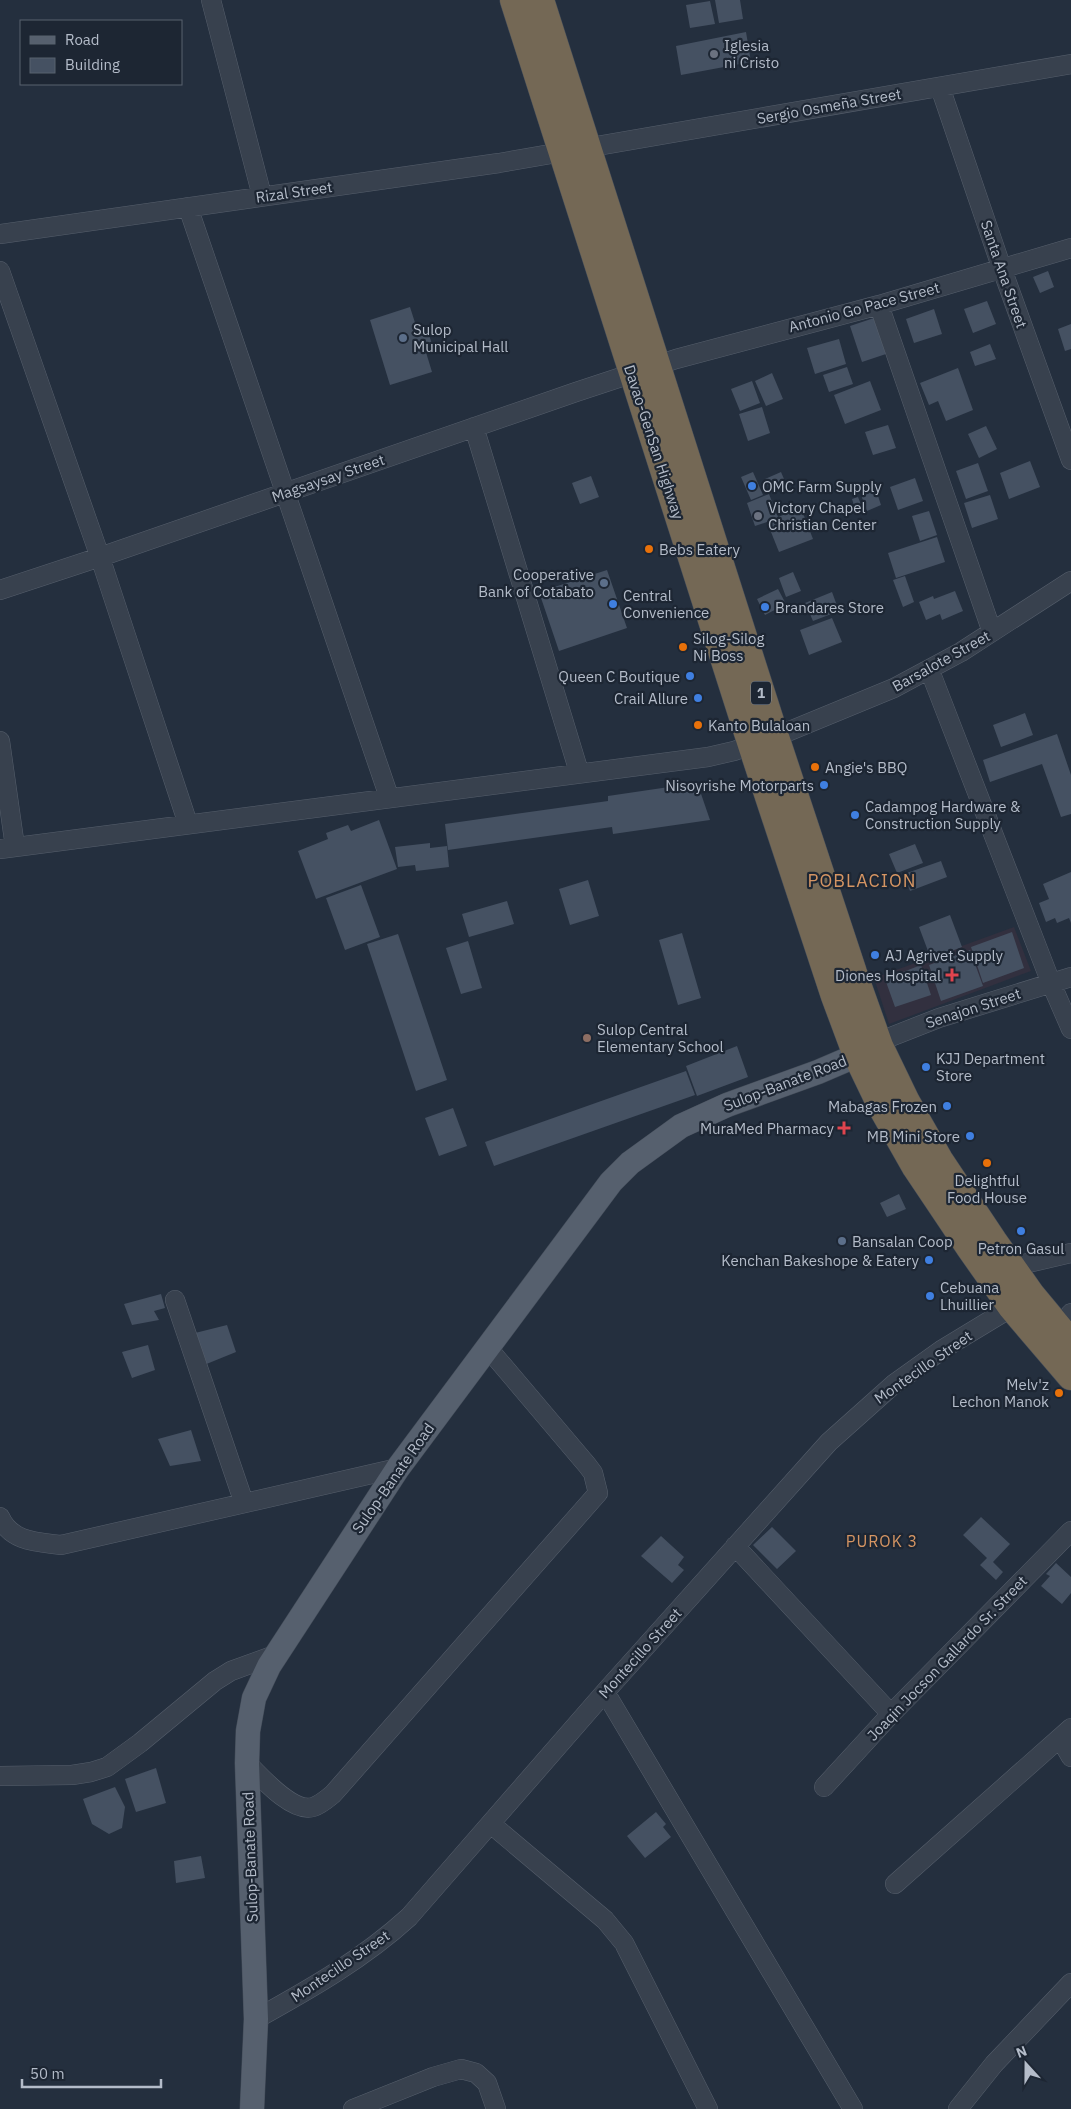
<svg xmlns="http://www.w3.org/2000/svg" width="1071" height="2109" viewBox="0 0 1071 2109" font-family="'IBM Plex Sans',sans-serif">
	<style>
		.medical { fill: #32303f }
		.building { fill: #455162 }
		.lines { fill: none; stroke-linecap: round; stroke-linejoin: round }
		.minor-casing { stroke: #565f6c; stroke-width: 20 }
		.major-casing { stroke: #414a57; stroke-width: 25 }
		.highway-casing { stroke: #434c59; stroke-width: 29 }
		.minor { stroke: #38414e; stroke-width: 19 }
		.major { stroke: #56606e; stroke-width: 24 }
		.highway { stroke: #746855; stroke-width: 28 }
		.worship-dot { fill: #6b7280; stroke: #1d2633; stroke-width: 2 }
		.service-dot { fill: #5c6f8a; stroke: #1d2633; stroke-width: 2 }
		.shop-dot { fill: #3f7fe0; stroke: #1d2633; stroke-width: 2 }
		.food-dot { fill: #e8710a; stroke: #1d2633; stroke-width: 2 }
		.health-dot { fill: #e0444e; stroke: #1d2633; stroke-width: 2 }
		.education-dot { fill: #8d6e63; stroke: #1d2633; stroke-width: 2 }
		.labels { text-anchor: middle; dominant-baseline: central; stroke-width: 4.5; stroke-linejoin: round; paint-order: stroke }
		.shield { fill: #1d2633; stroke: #878f9c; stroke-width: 1 }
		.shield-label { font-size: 14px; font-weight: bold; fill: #b4bcc9 }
		.poi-label { font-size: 15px; fill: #b4bcc9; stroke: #1d2633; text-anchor: start }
		.street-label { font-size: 15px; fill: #b4bcc9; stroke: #1d2633 }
		.neighbourhood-label { font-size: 16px; letter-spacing: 1px; fill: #d59563; stroke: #1d2633 }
		.quarter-label { font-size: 18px; letter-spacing: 1px; fill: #d59563; stroke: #1d2633 }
	</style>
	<rect width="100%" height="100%" fill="#242f3e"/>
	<path class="medical" d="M1014,927l17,44 -142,53 -15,-46z"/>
	<path class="building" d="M715,0h25l3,19 -24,4z
		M710,1l5,23 -25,4 -4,-23z
		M746,32l5,30 -70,13 -5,-29z
		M1048,271l6,16 -14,6 -7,-16z
		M987,301l9,23 -23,9 -9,-24z
		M410,307l7,22 9,-3 7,21 -8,2 7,23 -42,13 -20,-65z
		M934,309l8,25 -28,9 -8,-24z
		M874,318l12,36 -24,8 -12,-36z
		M1071,324v25l-6,2 -7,-22z
		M839,339l7,25 -31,10 -8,-26z
		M990,344l6,15 -21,7 -5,-14z
		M847,367l6,17 -24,8 -6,-17z
		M958,368l15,42 -27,11 -8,-20 -9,4 -9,-22z
		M772,373l11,26 -17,7 -11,-25z
		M752,381l8,22 -20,8 -9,-22z
		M870,381l11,29 -36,14 -11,-29z
		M762,407l8,26 -22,8 -9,-27z
		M888,425l8,23 -23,7 -8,-23z
		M986,426l11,23 -18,9 -11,-24z
		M1030,461l10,26 -31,12 -9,-26z
		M978,463l10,28 -22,8 -10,-28z
		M753,472l10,23 -12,5 -10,-23z
		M781,472l6,14 -16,7 -6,-14z
		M591,476l8,21 -19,7 -8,-21z
		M915,478l8,23 -25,9 -8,-23z
		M876,490l5,15 -14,6 -6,-16z
		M769,494l9,23 23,-9 12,31 -34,13 -12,-30 -12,4 -8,-23z
		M990,495l8,24 -26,9 -8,-25z
		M858,497l6,15 -7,3 -5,-16z
		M929,511l8,24 -17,6 -8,-25z
		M937,537l8,25 -49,16 -8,-25z
		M607,570l20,58 -68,23 -20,-59z
		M793,572l8,19 -15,6 -7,-19z
		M905,576l9,26 -11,5 -10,-27z
		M778,589l8,15 -21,11 -8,-16z
		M955,591l8,20 -21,9 -2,-6 -14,6 -7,-18 14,-6 1,3z
		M832,592l7,19 -26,10 -8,-18z
		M832,618l10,24 -33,13 -9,-25z
		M1025,713l8,22 -32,12 -8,-22z
		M1057,734l14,41v39l-10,3 -19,-53 -52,18 -7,-22z
		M669,787v5l30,-4 11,32 -97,14 -1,-7 -164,23 -3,-26 163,-23v-5z
		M379,820l18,49 -81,30 -18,-48 30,-12 -2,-6 22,-8 3,6z
		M430,843v5l17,-2 2,21 -33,4 -1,-6 -17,2 -3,-20z
		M915,844l8,19 -26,10 -8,-19z
		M941,861l6,16 -37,14 -6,-17z
		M1071,872v51l-2,-5 -12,5 -2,-5 -9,4 -7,-19 10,-4 -6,-15z
		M588,880l11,36 -29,9 -11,-36z
		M361,885l19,52 -35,13 -19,-52z
		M507,901l7,23 -45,13 -7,-23z
		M950,915l12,32 -31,12 -12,-32z
		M1012,932l12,36 -41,15 -12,-36z
		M682,933l19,65 -23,7 -19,-65z
		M398,934l49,146 -31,11 -49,-147z
		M468,941l14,47 -21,6 -15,-46z
		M970,950l13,36 -42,15 -12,-36z
		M921,965l10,30 -36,12 -10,-28z
		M737,1046l11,31 -51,19 -11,-30z
		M686,1071l9,24 -201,71 -9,-24z
		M453,1108l14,38 -28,10 -14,-38z
		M899,1194l7,15 -19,8 -7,-14z
		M161,1294l4,14 -11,3 5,9 -27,5 -8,-21z
		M227,1325l9,27 -32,13 -13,-31z
		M148,1345l7,25 -23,8 -10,-26z
		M191,1430l10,31 -31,5 -12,-27z
		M981,1517l29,27 -17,18 10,10 -7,8 -16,-15 7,-7 -24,-23z
		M772,1527l24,24 -19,18 -24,-24z
		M661,1536l23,21 -6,8 6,5 -12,13 -31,-27z
		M1056,1563l15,14v16l-9,11 -21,-18 9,-10 -4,-2z
		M156,1768l10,35 -30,9 -11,-33z
		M115,1787l10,20 -3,21 -13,6 -17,-10 -9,-25z
		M656,1812l10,12 -3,3 8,10 -26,21 -18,-22z
		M201,1856l4,22 -29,5 -2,-22z"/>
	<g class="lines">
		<defs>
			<path id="minor" d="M211,0l51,196
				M940,87l62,182 69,191
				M188,207l201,590
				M0,234l499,-71 572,-99
				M0,271l100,286 88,267
				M879,305l113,327
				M474,427l105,345
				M0,590l100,-33 476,-165 100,-33 203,-54 192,-57
				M930,671l121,312 20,46
				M0,741l15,106
				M0,849l708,-92 26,-6 41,-14 119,-49 67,-36 110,-71
				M879,1046l9,-8 51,-20 132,-41
				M1011,1267l60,-14
				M175,1300l69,203
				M1059,1330l12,-17
				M0,1517c11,25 37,25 61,28l337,-77
				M735,1546l156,168
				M605,1692l248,417
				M1060,1738l11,19
				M247,1763c14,14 45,50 66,44 7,-2 14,-8 20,-13l265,-301 -5,-20 -6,-8 -100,-118
				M0,1776l72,-1 19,-3 16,-5 33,-24 75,-62 16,-10 44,-16
				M824,1787l67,-73 180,-183
				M491,1824l114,96 19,23 84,166
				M895,1884l176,-156
				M256,2019c54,-30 107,-60 153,-102l196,-225 224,-250 65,-58 49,-35 79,-48
				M353,2109l80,-32 28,-8 15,4 11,10 9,26
				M958,2109l36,-45 77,-81"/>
			<path id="major" d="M252,2109l4,-90 -9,-256 1,-32 6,-33 15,-32 129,-198 213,-286 19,-19 51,-37 46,-21 91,-33 56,-24"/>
			<path id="highway" d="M514,0l238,745 83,251 22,59 25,52 34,60 55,82 41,58 59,69
				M540,0l235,737 78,236 26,73 27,56 33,58 54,81 38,54 40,48"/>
		</defs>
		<use href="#minor" class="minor-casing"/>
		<use href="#major" class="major-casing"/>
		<use href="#highway" class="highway-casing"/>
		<use href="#minor" class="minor"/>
		<use href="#major" class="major"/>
		<use href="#highway" class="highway"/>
	</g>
	<g class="worship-dot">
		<circle cx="714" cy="54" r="5"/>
		<circle cx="758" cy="516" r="5"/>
	</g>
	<g class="service-dot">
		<circle cx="403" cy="338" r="5"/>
		<circle cx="604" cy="583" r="5"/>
		<circle cx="842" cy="1241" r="5"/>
	</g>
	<g class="shop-dot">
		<circle cx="752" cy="486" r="5"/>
		<circle cx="613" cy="604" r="5"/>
		<circle cx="765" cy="607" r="5"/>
		<circle cx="690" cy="676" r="5"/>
		<circle cx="698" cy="698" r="5"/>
		<circle cx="824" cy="785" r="5"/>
		<circle cx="855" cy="815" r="5"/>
		<circle cx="875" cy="955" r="5"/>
		<circle cx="926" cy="1067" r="5"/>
		<circle cx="947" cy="1106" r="5"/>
		<circle cx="970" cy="1136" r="5"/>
		<circle cx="1021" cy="1231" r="5"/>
		<circle cx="929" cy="1260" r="5"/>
		<circle cx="930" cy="1296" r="5"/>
	</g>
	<g class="food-dot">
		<circle cx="649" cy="549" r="5"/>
		<circle cx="683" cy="647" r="5"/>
		<circle cx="698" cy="725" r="5"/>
		<circle cx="815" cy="767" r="5"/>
		<circle cx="987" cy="1163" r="5"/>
		<circle cx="1059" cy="1393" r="5"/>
	</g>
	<g class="health-dot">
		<path d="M949.5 967.5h5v5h5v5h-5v5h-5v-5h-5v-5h5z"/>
		<path d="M841.5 1120.5h5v5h5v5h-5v5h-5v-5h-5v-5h5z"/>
	</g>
	<circle class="education-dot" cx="587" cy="1038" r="5"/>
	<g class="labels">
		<rect class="shield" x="751" y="681.5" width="20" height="23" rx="4"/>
		<g class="shield-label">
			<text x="761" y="693">1</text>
		</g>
		<g class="poi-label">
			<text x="724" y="45">Iglesia<tspan x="724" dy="17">ni Cristo</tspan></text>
			<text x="413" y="329">Sulop<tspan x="413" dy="17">Municipal Hall</tspan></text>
			<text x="762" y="486">OMC Farm Supply</text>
			<text x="768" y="507">Victory Chapel<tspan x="768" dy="17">Christian Center</tspan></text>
			<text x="659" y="549">Bebs Eatery</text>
			<text x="594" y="574" text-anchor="end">Cooperative<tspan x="594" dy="17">Bank of Cotabato</tspan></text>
			<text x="623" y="595">Central<tspan x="623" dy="17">Convenience</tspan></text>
			<text x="775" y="607">Brandares Store</text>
			<text x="693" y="638">Silog-Silog<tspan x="693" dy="17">Ni Boss</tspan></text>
			<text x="680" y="676" text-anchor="end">Queen C Boutique</text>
			<text x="688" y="698" text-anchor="end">Crail Allure</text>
			<text x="708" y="725">Kanto Bulaloan</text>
			<text x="825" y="767">Angie's BBQ</text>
			<text x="814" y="785" text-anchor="end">Nisoyrishe Motorparts</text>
			<text x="865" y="806">Cadampog Hardware &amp;<tspan x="865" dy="17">Construction Supply</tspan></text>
			<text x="885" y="955">AJ Agrivet Supply</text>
			<text x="941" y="975" text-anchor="end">Diones Hospital</text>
			<text x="597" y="1029">Sulop Central<tspan x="597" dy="17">Elementary School</tspan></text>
			<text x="936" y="1058">KJJ Department<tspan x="936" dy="17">Store</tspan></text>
			<text x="937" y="1106" text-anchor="end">Mabagas Frozen</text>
			<text x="834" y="1128" text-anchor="end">MuraMed Pharmacy</text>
			<text x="960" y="1136" text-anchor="end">MB Mini Store</text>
			<text x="987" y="1180" text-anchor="middle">Delightful<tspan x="987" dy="17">Food House</tspan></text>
			<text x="852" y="1241">Bansalan Coop</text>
			<text x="1021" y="1248" text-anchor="middle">Petron Gasul</text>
			<text x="919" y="1260" text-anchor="end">Kenchan Bakeshope &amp; Eatery</text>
			<text x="940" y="1287">Cebuana<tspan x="940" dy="17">Lhuillier</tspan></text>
			<text x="1049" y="1384" text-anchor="end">Melv'z<tspan x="1049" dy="17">Lechon Manok</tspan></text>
		</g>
		<g class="street-label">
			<text transform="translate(829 106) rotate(-10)">Sergio Osmeña Street</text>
			<text transform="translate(294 192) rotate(-8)">Rizal Street</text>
			<text transform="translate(1004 274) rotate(71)">Santa Ana Street</text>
			<text transform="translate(864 307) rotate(-15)">Antonio Go Pace Street</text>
			<text transform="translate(654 442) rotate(72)">Davao-GenSan Highway</text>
			<text transform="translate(328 478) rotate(-19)">Magsaysay Street</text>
			<text transform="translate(941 661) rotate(-29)">Barsalote Street</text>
			<text transform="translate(973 1008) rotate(-18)">Senajon Street</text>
			<text transform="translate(785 1083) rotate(-21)">Sulop-Banate Road</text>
			<text transform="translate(923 1367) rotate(-35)">Montecillo Street</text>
			<text transform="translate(393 1478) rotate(-55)">Sulop-Banate Road</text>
			<text transform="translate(640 1653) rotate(-48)">Montecillo Street</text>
			<text transform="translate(947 1658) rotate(-46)">Joaqin Jocson Gallardo Sr. Street</text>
			<text transform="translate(250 1857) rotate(-92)">Sulop-Banate Road</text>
			<text transform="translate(340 1966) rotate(-34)">Montecillo Street</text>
		</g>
		<g class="neighbourhood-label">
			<text x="882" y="1541">PUROK 3</text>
		</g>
		<g class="quarter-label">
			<text x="862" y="880">POBLACION</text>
		</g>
	</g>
	<rect x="20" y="20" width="162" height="65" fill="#1d2633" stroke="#59626f"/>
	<rect x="30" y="36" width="25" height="8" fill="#56606e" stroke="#59626f"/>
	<text x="65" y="45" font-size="15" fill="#b4bcc9">Road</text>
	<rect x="30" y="58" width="25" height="15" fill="#455162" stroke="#59626f"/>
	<text x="65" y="70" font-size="15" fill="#b4bcc9">Building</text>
	<g transform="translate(1026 2064) rotate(339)" stroke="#1d2633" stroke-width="4" paint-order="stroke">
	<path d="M0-4L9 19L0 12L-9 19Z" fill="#b4bcc9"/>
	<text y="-8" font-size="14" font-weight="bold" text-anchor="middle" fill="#b4bcc9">N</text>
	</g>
	<path d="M22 2079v8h139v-8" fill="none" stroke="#b4bcc9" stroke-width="2.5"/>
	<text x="30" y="2079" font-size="15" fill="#b4bcc9" stroke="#1d2633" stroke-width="4" paint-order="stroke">50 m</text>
</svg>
